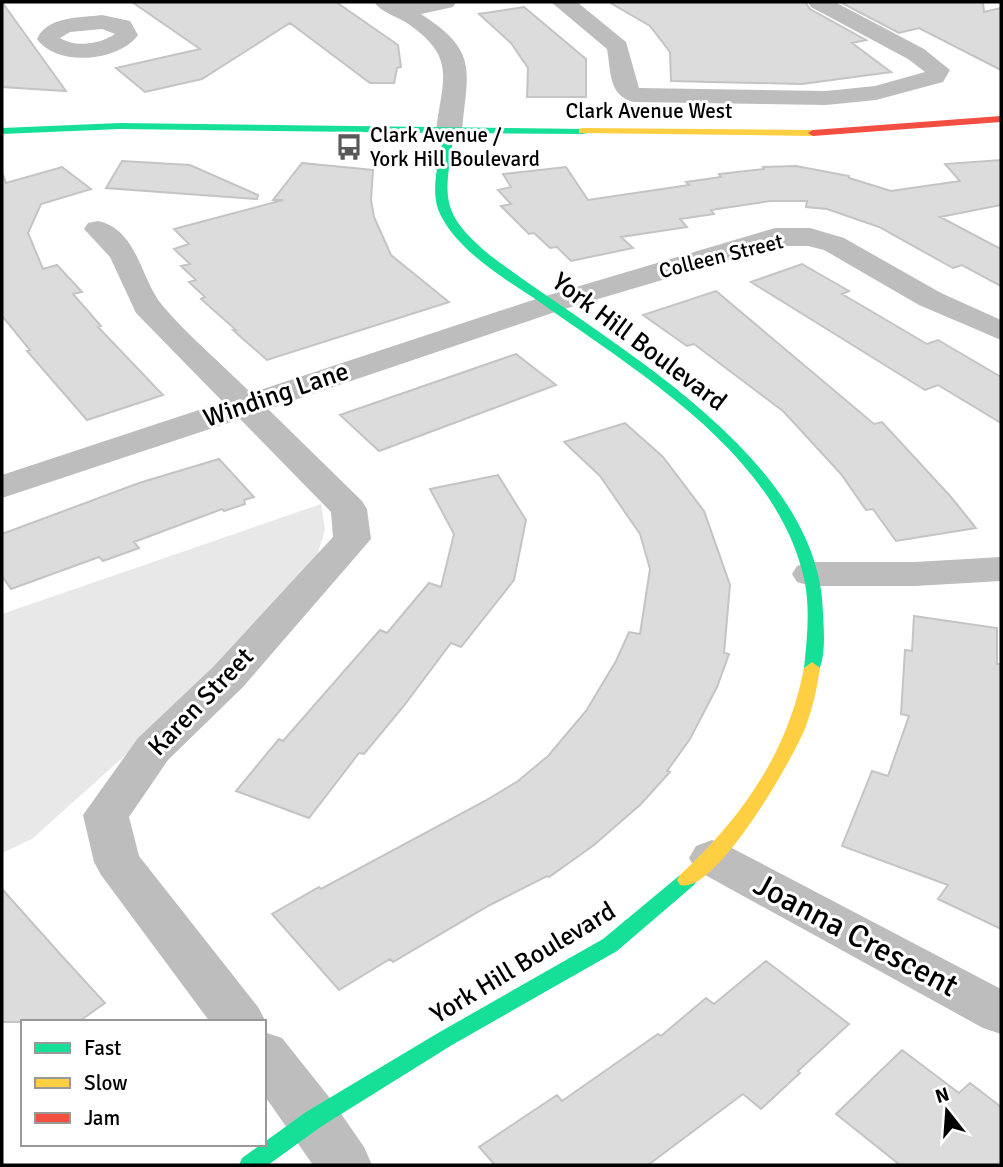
<svg xmlns="http://www.w3.org/2000/svg" width="1003" height="1167" viewBox="0 0 1003 1167" font-family="Signika,sans-serif">
	<style>
		.green { fill: #e8e8e8 }
		.building { fill: #dcdcdc; stroke: #c4c4c4; stroke-width: 2 }
		.lines { fill: none; stroke-linecap: round; stroke-linejoin: round }
		.street { fill: #bdbdbd; fill-rule: evenodd }
		.fast { fill: #16e098; fill-rule: evenodd }
		.slow { fill: #ffcf43; fill-rule: evenodd }
		.jam { fill: #f24e42; fill-rule: evenodd }
		.labels { text-anchor: middle; dominant-baseline: central; stroke-width: 6; stroke-linejoin: round; paint-order: stroke }
		.far-street-label { font-size: 21px; fill: #000; stroke: #fff }
		.far-poi-label { font-size: 21px; fill: #000; stroke: #fff; text-anchor: start }
		.street-label { font-size: 26px; fill: #000; stroke: #fff }
		.near-street-label { font-size: 32px; fill: #000; stroke: #fff }
	</style>
	<rect width="100%" height="100%" fill="#fff"/>
	<path class="green" d="M321,504l4,26 -8,26 -157,168 -128,115 -30,14v-239z"/>
	<path class="building" d="M2,2l64,89 -64,-4z
		M132,2h204l62,43 3,22 -4,1 -3,15h-24l-80,-60 -88,56 -57,13 -29,-24 84,-19z
		M609,2h196l5,7 56,31 -14,3 39,29 -89,12 -131,-3 -1,-29 -20,-26z
		M840,2h143l1,10 17,-4v62l-82,-42 -20,5z
		M524,7l62,52v38h-59l1,-29 -17,-25 -32,-29z
		M1001,160v45l-61,12 61,32v37l-39,-21 -9,3 -74,-41 -52,-18 -21,-2 1,-6h-37l-59,9 3,4 -34,5 7,8 -66,10 12,11 -62,13 -14,-14 -7,1 -16,-15 -5,1 -28,-28 10,-2 -13,-14 13,-3 -8,-13 63,-7 22,33 101,-15 -3,-3 35,-5 -2,-3 45,-5 -1,-2 33,-1 53,10v2l42,13 69,-10 -15,-17z
		M122,161l68,4 68,30 -1,4 -151,-11z
		M302,163l71,7 -2,30 3,17 17,38 58,47 -182,58 -34,-30h3l-35,-31 4,-2 -16,-15 7,-2 -15,-14 9,-2 -16,-15 15,-5 -15,-15 109,-29h-10z
		M62,167l29,22 -50,15 -13,29 15,36 14,-4 25,27 -9,2 28,32 -3,1 65,68 -76,25 -60,-69 3,-1 -28,-34v-144l4,11z
		M802,264l47,27 -7,3 85,50 11,-4 63,37v46l-63,-38 -13,5 -174,-108z
		M716,291l158,133 8,-2 69,75 25,31 -80,13 -23,-32 -7,1 -25,-36 -58,-63 -89,-67 -7,2 -44,-31z
		M516,354l40,31 -177,66 -39,-36z
		M625,423l38,34 41,54 26,74 -6,68 5,1 -12,33 -27,52 -23,32 3,1 -29,32 -47,41 -45,32 -2,-1 -57,29 -97,57 -3,-3 -51,31 -67,-76 47,-27 2,2 164,-88 33,-20 30,-25 38,-45 30,-50 13,-29 11,2 10,-65 -10,-35 -40,-58 -36,-34z
		M219,459l35,38 -10,3 1,4 -21,7 -2,-2 -88,33 5,6 -36,13 -4,-4 -88,32 -9,-13v-42l137,-51z
		M498,475l28,45 -12,60 -53,67 -10,-4 -48,64 -39,47 -5,-1 -50,65 -73,-27 43,-52 4,2 97,-111 7,3 42,-50 12,4 13,-53 -24,-45z
		M914,616l83,12v36h4v265l-63,-30 10,-14 -106,-39 30,-75 16,5 21,-60 -8,-2 4,-64 7,1z
		M2,889l59,66 44,48 -27,19h-76z
		M766,961l83,63 -51,47 2,2 -39,36 -18,-15 -95,71h-153l-16,-18 78,-52 5,6 96,-67 3,2 45,-38 8,6z
		M902,1050l57,43 11,-10 31,24v58h-101l-64,-51z"/>
	<g class="lines">
		<path class="street" d="M374,2h82l-3,5 -32,7c59,38 46,57 41,117l-4,5 -9,3 -9,-3 -4,-5c6,-52 22,-73 -29,-108 -10,-6 -26,-11 -33,-21z
			M551,2h26l49,40 13,46 187,3 49,-5 50,-14 -17,-13 -97,-52 -3,-5h27l89,47 26,21 -7,12 -67,18 -50,5 -192,-3c-26,-6 -23,-31 -27,-53z
			M102,15l28,6 8,14c-19,27 -82,32 -101,4 10,-23 43,-21 65,-24zM102,29l13,5c-15,10 -39,14 -55,4l10,-6z
			M98,221c40,9 42,57 64,84 26,31 60,59 89,88l288,-95 236,-70h35l34,10 97,55 60,27v20l-82,-35 -95,-55 -16,-4h-31l-216,64 -293,99 94,92 5,8 4,30 -128,148 -75,73 -39,57 10,39 119,151 8,15 -2,3v-3h-54l-109,-147 -7,-13 -11,-47 55,-77 75,-71 120,-130 -2,-25 -91,-93 -238,79v-23l221,-73 -87,-89 -26,-56 -26,-28 4,-6z
			M1001,557v24l-86,5h-104l-14,-4 -5,-8 5,-8 14,-4h104z
			M712,840l16,6 273,143v45l-18,-6 -287,-158 -7,-12 7,-12z
			M264,1032l18,6 51,64 31,45 8,18h-59l-49,-70z"/>
		<path class="fast" d="M120,123l467,6v4l-4,1 -129,-1c-9,64 -17,78 37,123 112,85 330,199 332,358 1,17 3,43 -5,58h-12l-2,-4c3,-28 6,-57 1,-85 -26,-128 -166,-210 -264,-280 -34,-23 -80,-49 -100,-87 -13,-24 -1,-58 3,-83l-324,-4 -118,5v-6z
			M687,873l7,2 3,5 -3,5 -77,66 -165,94 -130,81 -54,39h-29l3,-7 64,-46 132,-79 165,-94 77,-64z"/>
		<path class="slow" d="M583,128l230,2 5,3 -5,3 -234,-3v-4z
			M812,662l8,6c-3,20 -7,39 -14,58 -11,30 -91,170 -126,159l-3,-5 3,-5c62,-57 108,-123 124,-207z"/>
		<path class="jam" d="M1001,116v6l-188,14 -5,-3 5,-3z"/>
	</g>
	<defs>
		<symbol id="bus-bare" viewBox="-9 -9 18 18"><path d="M-5-6H5V4H4V6H2V4H-2V6H-4V4H-5ZM-3.5-4V0h7V-4ZM-3.5 1.2v1.5H-2V1.2ZM2 1.2v1.5H3.5V1.2Z" fill="#595959" stroke="#fff" stroke-width="2.5" paint-order="stroke"/></symbol>
	</defs>
	<g fill-rule="evenodd">
		<use href="#bus-bare" x="330" y="128" width="38" height="38"/>
	</g>
	<g class="labels">
		<g class="far-street-label">
			<text x="649" y="111">Clark Avenue West</text>
			<text transform="translate(721 256) rotate(-14)">Colleen Street</text>
		</g>
		<g class="far-poi-label">
			<text x="370" y="135">Clark Avenue /<tspan x="370" dy="24">York Hill Boulevard</tspan></text>
		</g>
		<g class="street-label">
			<text transform="translate(639 342) rotate(37)">York Hill Boulevard</text>
			<text transform="translate(276 395) rotate(-19)">Winding Lane</text>
			<text transform="translate(201 702) rotate(-46)">Karen Street</text>
			<text transform="translate(523 963) rotate(-31)">York Hill Boulevard</text>
		</g>
		<g class="near-street-label">
			<text transform="translate(856 935) rotate(28)">Joanna Crescent</text>
		</g>
	</g>
	<rect width="1003" height="1167" fill="none" stroke="#000000" stroke-width="7"/>
	<rect x="21" y="1020" width="245" height="126" fill="#ffffff" stroke="#999999" stroke-width="2"/>
	<rect x="35" y="1043" width="35" height="10" fill="#16e098" stroke="#999999" stroke-width="2"/>
	<text x="84" y="1055" font-size="21" fill="#000000">Fast</text>
	<rect x="35" y="1078" width="35" height="10" fill="#ffcf43" stroke="#999999" stroke-width="2"/>
	<text x="84" y="1090" font-size="21" fill="#000000">Slow</text>
	<rect x="35" y="1113" width="35" height="10" fill="#f24e42" stroke="#999999" stroke-width="2"/>
	<text x="84" y="1125" font-size="21" fill="#000000">Jam</text>
	<g transform="translate(947 1111) rotate(343)" stroke="#ffffff" stroke-width="5" paint-order="stroke">
	<path d="M0-5L12 26L0 18L-12 26Z" fill="#000000"/>
	<text y="-10" font-size="19" font-weight="bold" text-anchor="middle" fill="#000000">N</text>
	</g>
</svg>
